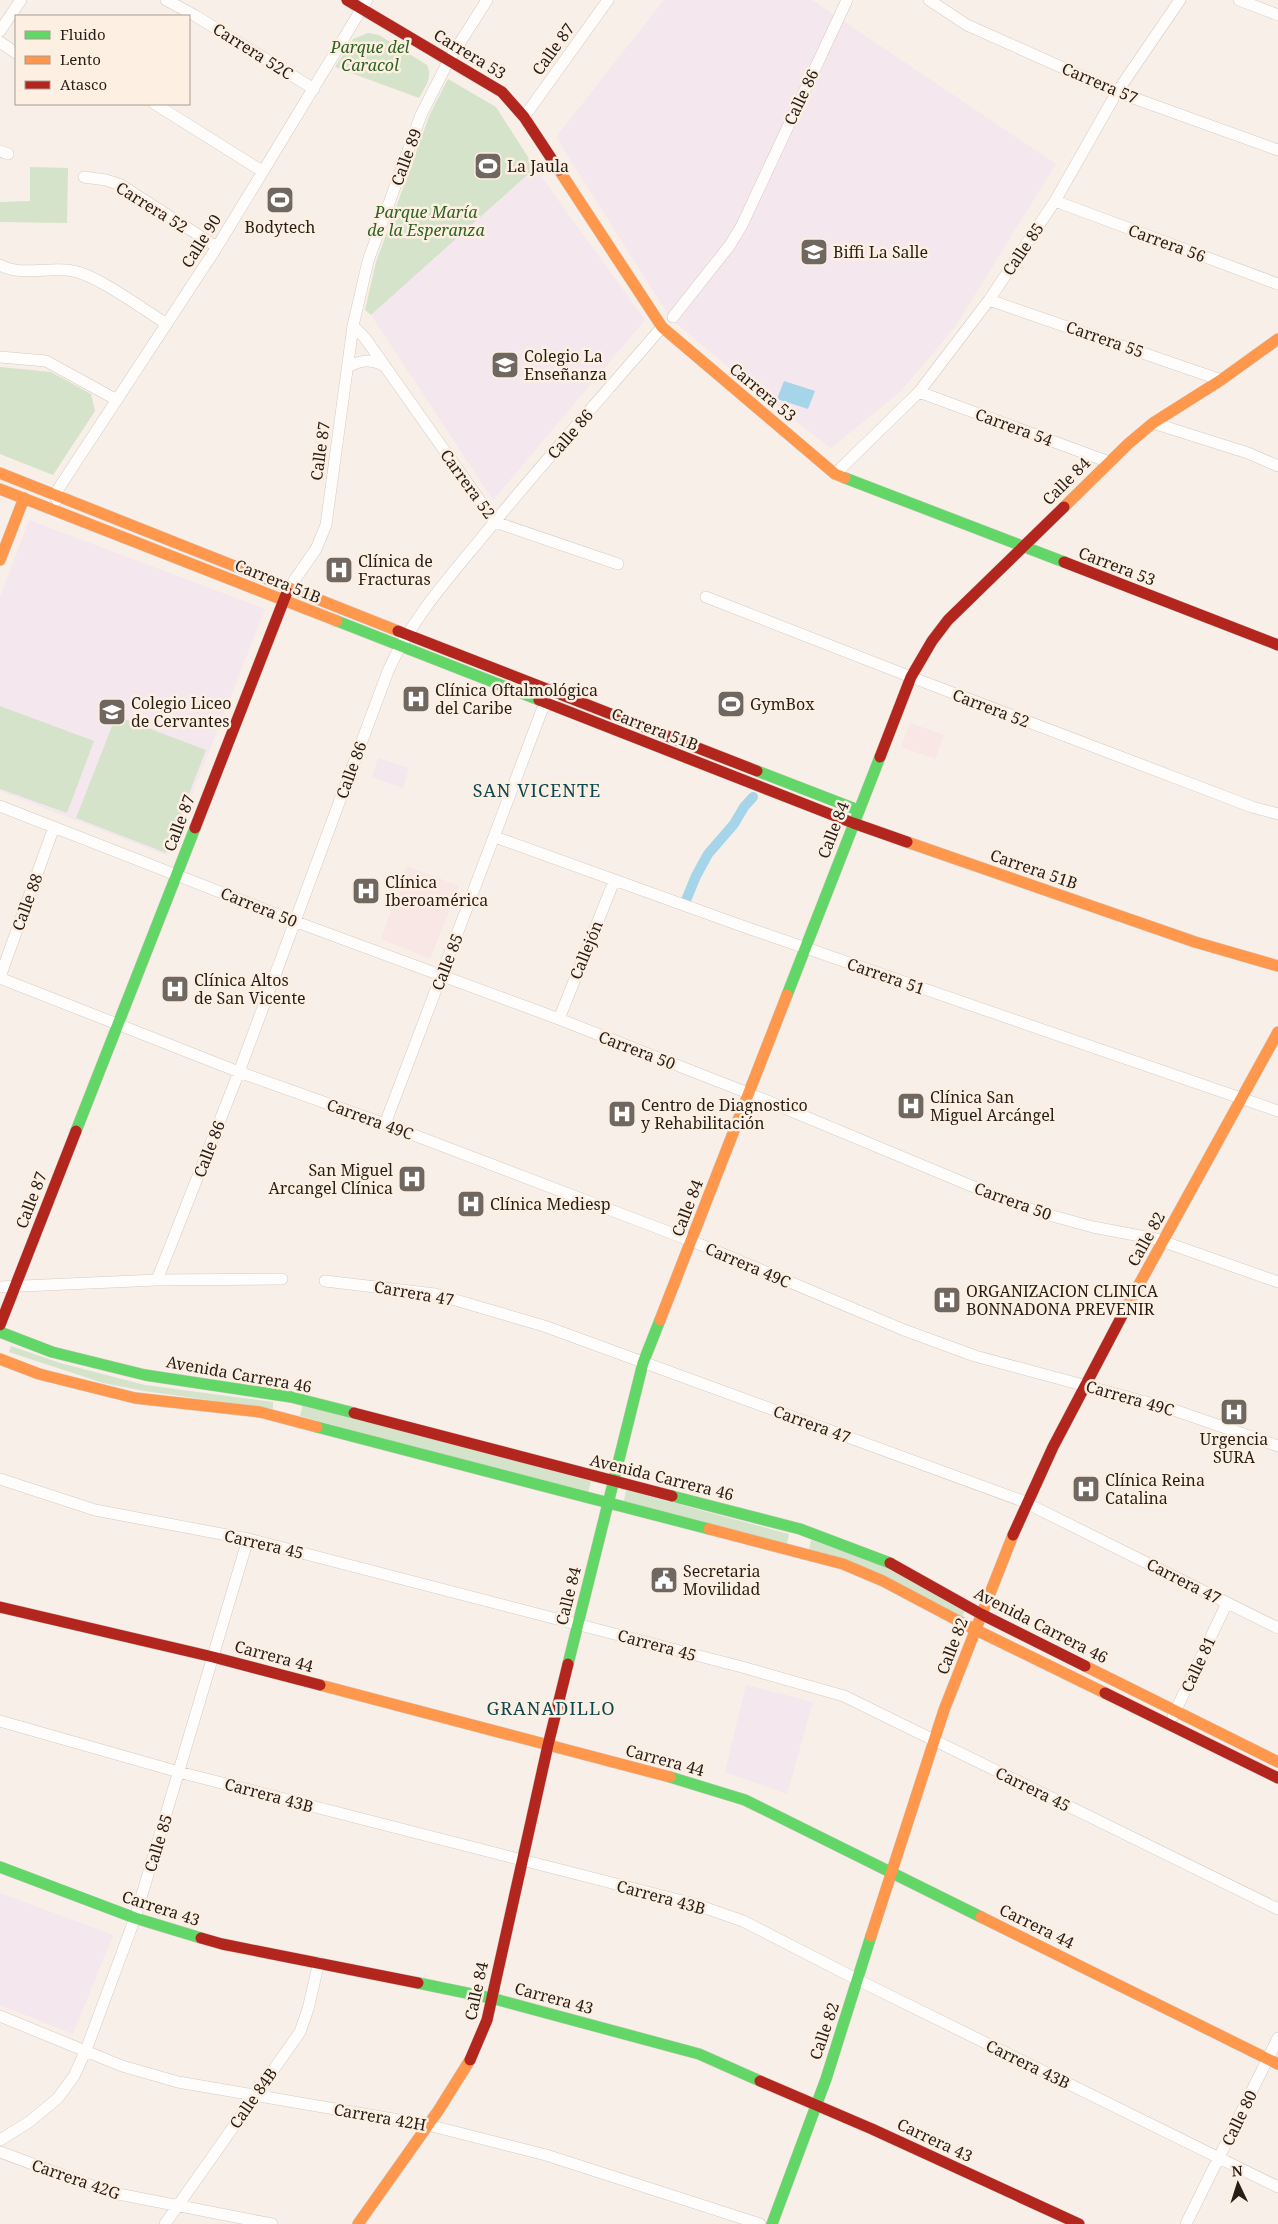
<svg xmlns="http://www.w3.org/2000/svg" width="1278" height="2224" viewBox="0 0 1278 2224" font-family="'Noto Serif',serif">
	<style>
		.commercial { fill: #f9e7e6 }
		.education { fill: #f5e7ee }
		.green { fill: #d5e3cb }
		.water { fill: #a6d4e9 }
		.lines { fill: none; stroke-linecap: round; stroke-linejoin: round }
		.canal { stroke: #a6d4e9; stroke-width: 10 }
		.street-casing { stroke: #d3cbc4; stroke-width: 12 }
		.fast-casing { stroke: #d3cbc4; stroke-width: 12 }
		.slow-casing { stroke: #d3cbc4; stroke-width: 12 }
		.jam-casing { stroke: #d3cbc4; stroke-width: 12 }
		.street { stroke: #fefdfc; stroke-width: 11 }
		.fast { stroke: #63d668; stroke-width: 11 }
		.slow { stroke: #ff974d; stroke-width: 11 }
		.jam { stroke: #b3261e; stroke-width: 11 }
		.labels { text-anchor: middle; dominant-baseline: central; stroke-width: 5; stroke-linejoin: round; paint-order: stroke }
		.park-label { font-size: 16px; font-style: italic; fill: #2d6322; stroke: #fdefe2 }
		.street-label { font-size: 16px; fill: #271e17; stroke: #fdefe2 }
		.poi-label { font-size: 16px; fill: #271e17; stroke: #fdefe2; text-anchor: start }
		.neighbourhood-label { font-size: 18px; letter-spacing: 1px; fill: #0c4953; stroke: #fdefe2 }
	</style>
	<rect width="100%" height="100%" fill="#f7efe8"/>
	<path class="commercial" d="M910,723l34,12 -9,24 -34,-12z
		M407,866l52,20 -29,73 -49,-20z"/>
	<path class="education" d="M664,0h148l244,164 -101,163 -55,65 -69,56 -57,-43 -104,-87 -114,-181z
		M535,168l110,152 -152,180 -122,-185z
		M29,520l236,89 -97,247 -168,-65v-194z
		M378,758l31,10 -6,20 -31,-11z
		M746,1685l67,17 -26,92 -62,-22z
		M0,1893l113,42 -40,99 -73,-29z"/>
	<path class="green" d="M368,33l11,2 48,30c6,12 -2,22 -8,33l-84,-31 18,-28z
		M448,79l48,28 39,61 -164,147 -6,-5 11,-48 54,-148z
		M30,167l38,1 -1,55 -67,-1v-20l30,-1z
		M0,367l51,5 40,22 4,17 -42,64 -53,-21z
		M0,706l94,35 -27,72 -67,-24z
		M116,716l90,34 -40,103 -90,-35z
		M11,1346l49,17 85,22 128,17v7l-129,-18 -41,-8 -94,-31z
		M303,1404l288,77 -3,12 -288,-77z
		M626,1490l163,44 -2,10 -163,-43z
		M811,1540l64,22 90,48 -3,8 -153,-69z"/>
	<path class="water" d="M784,381l31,10 -7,18 -31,-10z"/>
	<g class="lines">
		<path class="canal" d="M684,905l12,-29 12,-22 26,-30 10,-17 9,-10"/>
		<defs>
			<path id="street" d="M166,0l28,15 120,74
				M929,0l38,25 150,67 161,58
				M1239,0l39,15
				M0,31l21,-31
				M0,42l16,11
				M155,104l107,67
				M524,117l84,-117
				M0,151l8,3
				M84,177l22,3 15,5 96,62
				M1055,201l223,83
				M0,265c21,12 50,1 73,6 24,4 71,39 94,53
				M989,300l232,80
				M673,317l57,-72 12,-20 105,-225
				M353,326l12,12 130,184 123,42
				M0,357l46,4 71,39
				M348,367c12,-7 22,-8 35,-2
				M919,392l190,70
				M1153,423l95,30 30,13
				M835,474l84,-82 70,-92 66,-99 62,-109 63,-92
				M57,500l-2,-6 162,-247 150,-247
				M289,588l27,-39 10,-24 27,-199 15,-65 53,-146 28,-55 38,-60
				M706,597l205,80 341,130 26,7
				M0,806l294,115 265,98 189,74 238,99 52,20 55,15 63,12 122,43
				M495,837l247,89 536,185
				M0,977l54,-150
				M0,978l239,94 146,52 307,117 212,89 71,26 193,52 110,38
				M559,1019l55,-138
				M385,1124l157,-414 11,-10
				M157,1280l82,-208 149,-401c22,-49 57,-89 91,-130 59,-73 122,-143 183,-214
				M325,1281l110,13 109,32 476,174 258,128
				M0,1287l157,-7 125,-1
				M0,1479l95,31 153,29 494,128 102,29 434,213
				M1173,1716l54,-113
				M0,1721l179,51 515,132 49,17 123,63 412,203
				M0,2016l122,50 56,16 250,43 118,30 214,69
				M0,2140l29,-18 29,-24 16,-22 12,-26 49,-132 113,-379
				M0,2152l108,40 164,32
				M165,2224l135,-192 8,-23 11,-47
				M1186,2224l92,-186"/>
			<path id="fast" d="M845,478l219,84
				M337,621l202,79
				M757,771l101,39
				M787,995l93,-238
				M76,1131l119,-303
				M0,1332l52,20 93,23 146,22 63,16
				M317,1427l392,102
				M672,1496l128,33 90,34
				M568,1664l75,-301 17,-43
				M670,1777l75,23 236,117
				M0,1867l135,51 66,20
				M418,1983l73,15 208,56 61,27
				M772,2224l54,-145 45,-143"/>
			<path id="slow" d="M559,170l103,157 173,147 10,4
				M0,473l398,158
				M0,489l337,132
				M1064,507l64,-63 25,-21 68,-43 57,-41
				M0,560l24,-62
				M907,842l288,100 83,24
				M1125,1310l153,-278
				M660,1320l127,-325
				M0,1359l39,15 96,24 125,14 57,15
				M709,1529l134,35 40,17 85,45 137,67
				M1085,1666l193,96
				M320,1685l350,92
				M981,1917l297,147
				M871,1936l73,-226 69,-175
				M358,2224l80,-113 32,-51"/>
			<path id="jam" d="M347,0l155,92 22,25 35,53
				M1064,562l214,83
				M398,631l359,140
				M539,700l314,123 54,19
				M880,757l31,-80 21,-36 16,-21 116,-113
				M195,828l92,-236
				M0,1325l76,-194
				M354,1413l318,83
				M1013,1535l40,-88 72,-137
				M890,1563l91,51 104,52
				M0,1607l213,50 107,28
				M1105,1693l173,85
				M201,1938l21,6 196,39
				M470,2060l17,-40 61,-275 20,-81
				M760,2081l112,48 207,95"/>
		</defs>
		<use href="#street" class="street-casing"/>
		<use href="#fast" class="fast-casing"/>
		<use href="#slow" class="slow-casing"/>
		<use href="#jam" class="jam-casing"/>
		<use href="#street" class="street"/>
		<use href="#fast" class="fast"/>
		<use href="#slow" class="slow"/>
		<use href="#jam" class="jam"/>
	</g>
	<defs>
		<symbol id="stadium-square" viewBox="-11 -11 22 22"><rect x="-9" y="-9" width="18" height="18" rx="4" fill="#706760" stroke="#fdefe2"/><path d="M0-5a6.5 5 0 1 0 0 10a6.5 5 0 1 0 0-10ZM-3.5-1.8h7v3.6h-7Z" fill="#fff"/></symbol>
		<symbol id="school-square" viewBox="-11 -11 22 22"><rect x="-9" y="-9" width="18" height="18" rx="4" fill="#706760" stroke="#fdefe2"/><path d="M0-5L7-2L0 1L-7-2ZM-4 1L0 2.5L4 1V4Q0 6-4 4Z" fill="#fff"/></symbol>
		<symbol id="hospital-square" viewBox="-11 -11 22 22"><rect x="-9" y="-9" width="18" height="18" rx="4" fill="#706760" stroke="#fdefe2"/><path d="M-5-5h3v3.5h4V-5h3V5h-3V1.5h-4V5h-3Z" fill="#fff"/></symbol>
		<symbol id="civic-square" viewBox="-11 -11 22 22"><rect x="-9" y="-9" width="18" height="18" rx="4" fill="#706760" stroke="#fdefe2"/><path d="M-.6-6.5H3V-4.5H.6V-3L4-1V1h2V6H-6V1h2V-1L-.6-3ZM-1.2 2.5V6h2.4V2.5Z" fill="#fff"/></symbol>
	</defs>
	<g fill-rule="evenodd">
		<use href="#stadium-square" x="472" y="150" width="32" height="32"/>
		<use href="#stadium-square" x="264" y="184" width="32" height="32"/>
		<use href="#school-square" x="798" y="236" width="32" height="32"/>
		<use href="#school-square" x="489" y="349" width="32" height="32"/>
		<use href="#hospital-square" x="323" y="554" width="32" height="32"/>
		<use href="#hospital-square" x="400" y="683" width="32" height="32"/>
		<use href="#stadium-square" x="715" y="688" width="32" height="32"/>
		<use href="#school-square" x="96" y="696" width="32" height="32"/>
		<use href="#hospital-square" x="350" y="875" width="32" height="32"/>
		<use href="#hospital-square" x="159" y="973" width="32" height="32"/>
		<use href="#hospital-square" x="895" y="1090" width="32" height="32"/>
		<use href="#hospital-square" x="606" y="1098" width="32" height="32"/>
		<use href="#hospital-square" x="396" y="1163" width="32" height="32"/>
		<use href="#hospital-square" x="455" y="1188" width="32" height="32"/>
		<use href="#hospital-square" x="931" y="1284" width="32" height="32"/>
		<use href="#hospital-square" x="1218" y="1396" width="32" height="32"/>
		<use href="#hospital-square" x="1070" y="1473" width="32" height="32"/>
		<use href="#civic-square" x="648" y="1564" width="32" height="32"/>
	</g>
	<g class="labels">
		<g class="park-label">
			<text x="370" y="47">Parque del<tspan x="370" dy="18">Caracol</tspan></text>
			<text x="426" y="212">Parque María<tspan x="426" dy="18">de la Esperanza</tspan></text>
		</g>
		<g class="street-label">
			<text transform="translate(553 49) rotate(-54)">Calle 87</text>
			<text transform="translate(253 51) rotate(32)">Carrera 52C</text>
			<text transform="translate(470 54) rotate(31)">Carrera 53</text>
			<text transform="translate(1100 83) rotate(23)">Carrera 57</text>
			<text transform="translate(801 97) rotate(-65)">Calle 86</text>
			<text transform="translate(406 157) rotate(-70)">Calle 89</text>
			<text transform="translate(152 207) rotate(32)">Carrera 52</text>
			<text transform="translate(201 241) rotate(-58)">Calle 90</text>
			<text transform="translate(1167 243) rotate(20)">Carrera 56</text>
			<text transform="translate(1023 249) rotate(-56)">Calle 85</text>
			<text transform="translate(1105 339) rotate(19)">Carrera 55</text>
			<text transform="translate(763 392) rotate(40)">Carrera 53</text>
			<text transform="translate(1014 427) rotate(20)">Carrera 54</text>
			<text transform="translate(570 434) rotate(-49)">Calle 86</text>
			<text transform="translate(320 451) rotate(-82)">Calle 87</text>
			<text transform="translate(1066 481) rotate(-45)">Calle 84</text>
			<text transform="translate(468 484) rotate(54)">Carrera 52</text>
			<text transform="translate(1117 566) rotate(21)">Carrera 53</text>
			<text transform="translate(278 581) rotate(22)">Carrera 51B</text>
			<text transform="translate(991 708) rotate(21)">Carrera 52</text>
			<text transform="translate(655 729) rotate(21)">Carrera 51B</text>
			<text transform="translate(351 770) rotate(-70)">Calle 86</text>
			<text transform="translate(179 823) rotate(-69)">Calle 87</text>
			<text transform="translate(833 830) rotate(-69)">Calle 84</text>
			<text transform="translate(1034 869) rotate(19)">Carrera 51B</text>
			<text transform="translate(27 902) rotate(-70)">Calle 88</text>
			<text transform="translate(259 907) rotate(22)">Carrera 50</text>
			<text transform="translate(586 950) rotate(-68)">Callejón</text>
			<text transform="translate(447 962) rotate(-69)">Calle 85</text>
			<text transform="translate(886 976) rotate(19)">Carrera 51</text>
			<text transform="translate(637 1050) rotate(21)">Carrera 50</text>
			<text transform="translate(370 1119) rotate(20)">Carrera 49C</text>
			<text transform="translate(209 1149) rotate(-69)">Calle 86</text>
			<text transform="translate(31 1200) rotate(-69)">Calle 87</text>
			<text transform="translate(1013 1201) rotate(20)">Carrera 50</text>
			<text transform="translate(687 1208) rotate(-69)">Calle 84</text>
			<text transform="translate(1146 1239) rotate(-61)">Calle 82</text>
			<text transform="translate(748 1265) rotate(23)">Carrera 49C</text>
			<text transform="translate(414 1293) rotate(10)">Carrera 47</text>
			<text transform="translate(239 1374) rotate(10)">Avenida Carrera 46</text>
			<text transform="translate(1130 1398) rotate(16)">Carrera 49C</text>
			<text transform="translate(812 1424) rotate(20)">Carrera 47</text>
			<text transform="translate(662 1477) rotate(14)">Avenida Carrera 46</text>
			<text transform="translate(264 1544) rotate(13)">Carrera 45</text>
			<text transform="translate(1184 1581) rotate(27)">Carrera 47</text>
			<text transform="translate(568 1596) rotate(-76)">Calle 84</text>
			<text transform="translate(1041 1625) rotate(27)">Avenida Carrera 46</text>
			<text transform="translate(657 1645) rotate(15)">Carrera 45</text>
			<text transform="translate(952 1646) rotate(-69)">Calle 82</text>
			<text transform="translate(274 1656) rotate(15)">Carrera 44</text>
			<text transform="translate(1198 1664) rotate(-65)">Calle 81</text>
			<text transform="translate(665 1760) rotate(15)">Carrera 44</text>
			<text transform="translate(1033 1789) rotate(26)">Carrera 45</text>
			<text transform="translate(269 1795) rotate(15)">Carrera 43B</text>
			<text transform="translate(158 1843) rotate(-73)">Calle 85</text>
			<text transform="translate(661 1897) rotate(15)">Carrera 43B</text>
			<text transform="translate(161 1908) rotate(18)">Carrera 43</text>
			<text transform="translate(1037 1926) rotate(26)">Carrera 44</text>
			<text transform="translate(476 1991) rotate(-78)">Calle 84</text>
			<text transform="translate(554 1998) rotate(15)">Carrera 43</text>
			<text transform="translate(824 2031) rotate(-71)">Calle 82</text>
			<text transform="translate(1028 2064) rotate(26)">Carrera 43B</text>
			<text transform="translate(253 2098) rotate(-55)">Calle 84B</text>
			<text transform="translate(380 2117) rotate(10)">Carrera 42H</text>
			<text transform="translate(1239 2118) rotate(-64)">Calle 80</text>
			<text transform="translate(935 2140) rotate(25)">Carrera 43</text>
			<text transform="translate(76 2179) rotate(19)">Carrera 42G</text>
		</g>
		<g class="poi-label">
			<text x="507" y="166">La Jaula</text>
			<text x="280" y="227" text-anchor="middle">Bodytech</text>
			<text x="833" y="252">Biffi La Salle</text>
			<text x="524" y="356">Colegio La<tspan x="524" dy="18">Enseñanza</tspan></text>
			<text x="358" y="561">Clínica de<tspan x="358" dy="18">Fracturas</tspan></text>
			<text x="435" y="690">Clínica Oftalmológica<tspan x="435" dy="18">del Caribe</tspan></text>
			<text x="131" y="703">Colegio Liceo<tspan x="131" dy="18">de Cervantes</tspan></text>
			<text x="750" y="704">GymBox</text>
			<text x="385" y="882">Clínica<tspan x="385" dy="18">Iberoamérica</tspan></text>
			<text x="194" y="980">Clínica Altos<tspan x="194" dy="18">de San Vicente</tspan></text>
			<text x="930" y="1097">Clínica San<tspan x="930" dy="18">Miguel Arcángel</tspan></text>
			<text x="641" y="1105">Centro de Diagnostico<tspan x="641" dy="18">y Rehabilitación</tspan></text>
			<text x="393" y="1170" text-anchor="end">San Miguel<tspan x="393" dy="18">Arcangel Clínica</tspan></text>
			<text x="490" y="1204">Clínica Mediesp</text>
			<text x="966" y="1291">ORGANIZACION CLINICA<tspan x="966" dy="18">BONNADONA PREVENIR</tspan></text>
			<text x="1234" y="1439" text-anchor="middle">Urgencia<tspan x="1234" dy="18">SURA</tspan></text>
			<text x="1105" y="1480">Clínica Reina<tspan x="1105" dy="18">Catalina</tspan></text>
			<text x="683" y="1571">Secretaria<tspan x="683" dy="18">Movilidad</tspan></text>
		</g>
		<g class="neighbourhood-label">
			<text x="537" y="790">SAN VICENTE</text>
			<text x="551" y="1708">GRANADILLO</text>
		</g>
	</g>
	<rect x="15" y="15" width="175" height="90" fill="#fdefe2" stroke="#a79b91"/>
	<rect x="25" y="31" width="25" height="8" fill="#63d668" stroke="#a79b91"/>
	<text x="60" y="40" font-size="15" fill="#271e17">Fluido</text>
	<rect x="25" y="56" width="25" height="8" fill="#ff974d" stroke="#a79b91"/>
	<text x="60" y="65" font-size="15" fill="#271e17">Lento</text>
	<rect x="25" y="81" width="25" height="8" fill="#b3261e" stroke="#a79b91"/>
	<text x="60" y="90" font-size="15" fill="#271e17">Atasco</text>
	<g transform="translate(1238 2184) rotate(356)" stroke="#fdefe2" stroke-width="4" paint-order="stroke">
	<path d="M0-4L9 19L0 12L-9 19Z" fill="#271e17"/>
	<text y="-8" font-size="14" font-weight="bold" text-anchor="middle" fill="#271e17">N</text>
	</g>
</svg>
